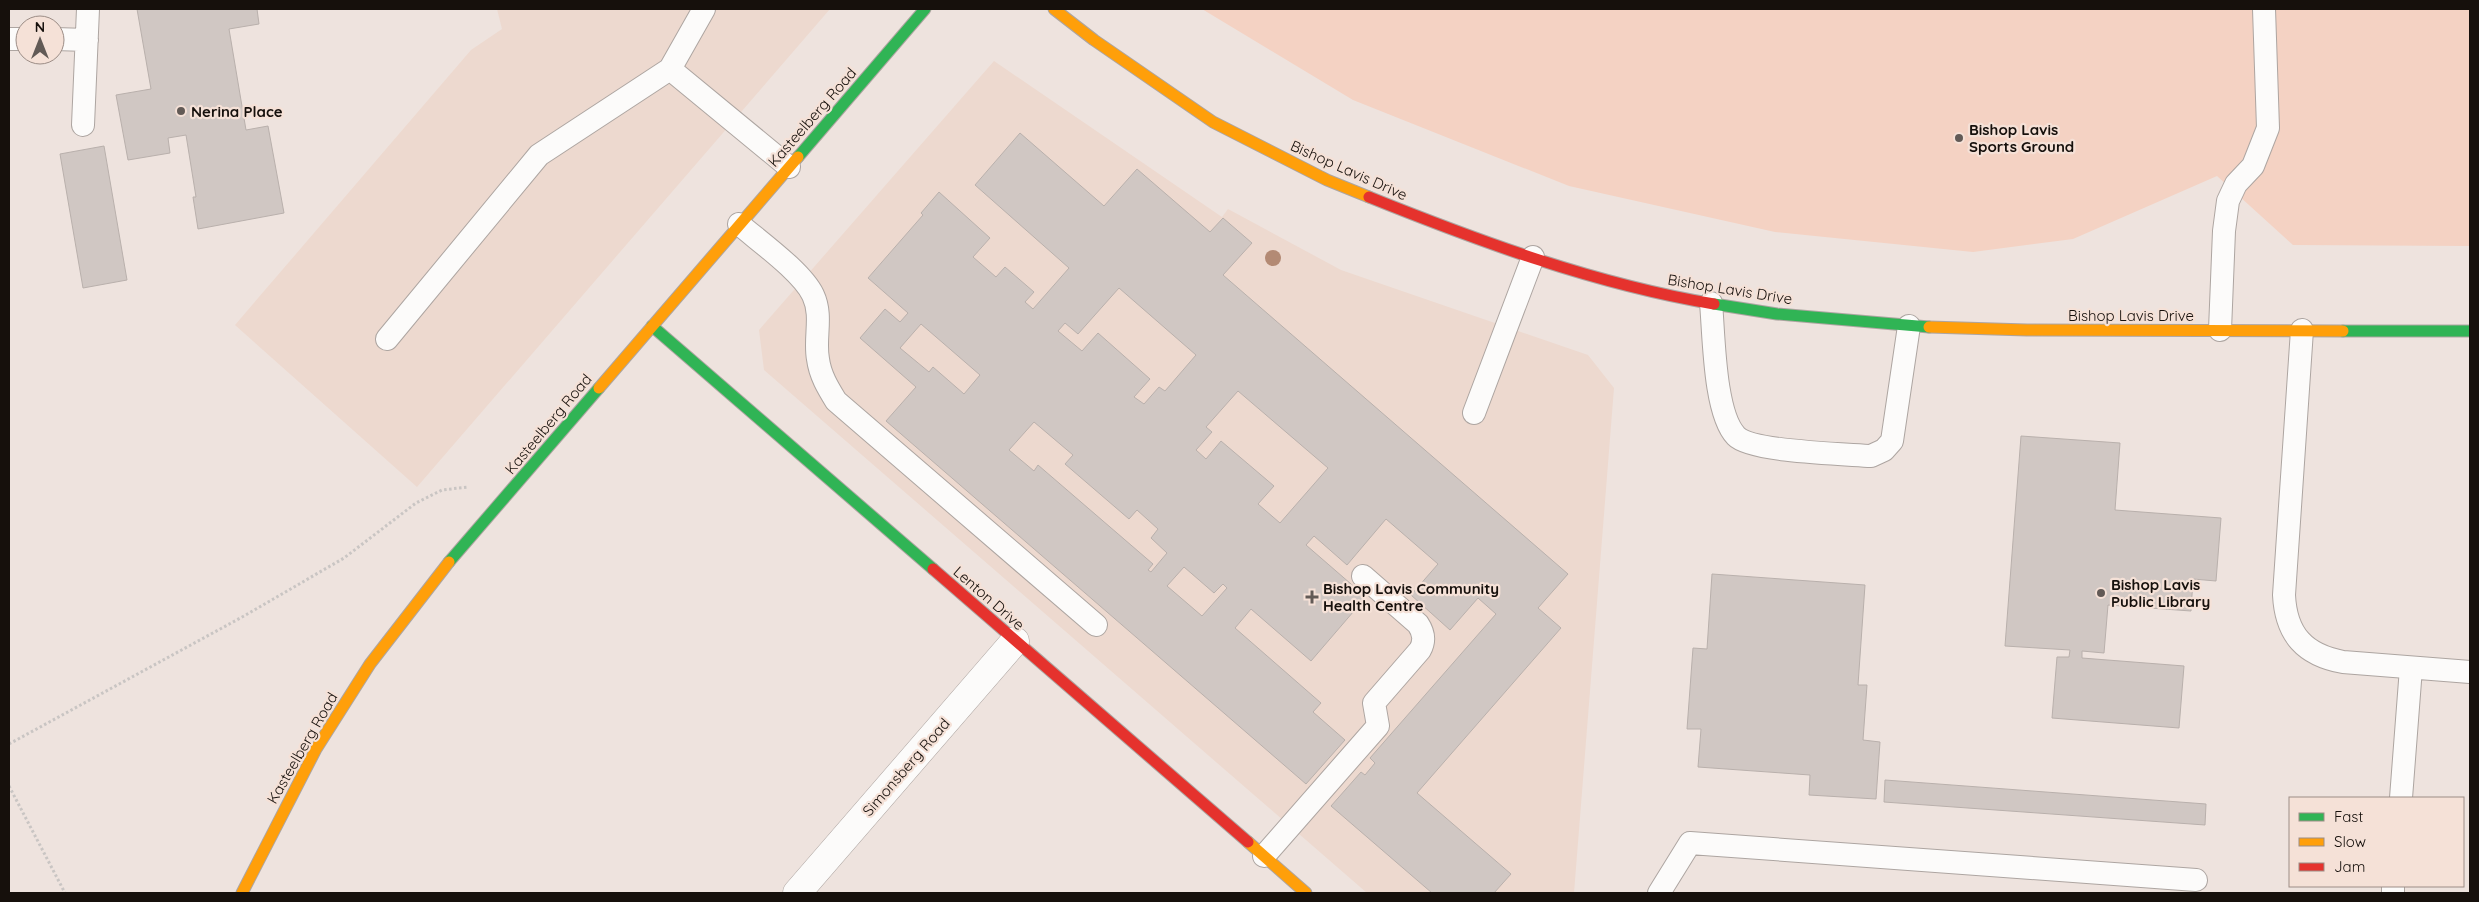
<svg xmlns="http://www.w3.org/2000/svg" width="2479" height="902" viewBox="0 0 2479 902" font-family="Quicksand,sans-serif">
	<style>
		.built { fill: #edd9cf }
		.green { fill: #f4d2c3 }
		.building { fill: #d0c7c3; stroke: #b9b0ac; fill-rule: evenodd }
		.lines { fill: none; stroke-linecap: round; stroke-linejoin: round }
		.lane-casing { stroke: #ada5a1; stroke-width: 24 }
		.street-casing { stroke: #ada5a1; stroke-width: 29 }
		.fast-casing { stroke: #ada5a1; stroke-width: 13 }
		.slow-casing { stroke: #ada5a1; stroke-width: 13 }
		.jam-casing { stroke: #ada5a1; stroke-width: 13 }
		.path { stroke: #c9c5c3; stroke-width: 3; stroke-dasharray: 2.5 2.5; stroke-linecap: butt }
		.lane { stroke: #fcfbfa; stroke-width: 22 }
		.street { stroke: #fcfbfa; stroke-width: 28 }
		.fast { stroke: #30b455; stroke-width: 11 }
		.slow { stroke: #ff9f0a; stroke-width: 11 }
		.jam { stroke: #e5322d; stroke-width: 11 }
		.tree { fill: #b38a74 }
		.poi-dot { fill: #625a56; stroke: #f5e1d7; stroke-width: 2 }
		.labels { text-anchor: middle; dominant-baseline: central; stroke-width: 4.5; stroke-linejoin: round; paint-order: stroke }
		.poi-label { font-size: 15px; font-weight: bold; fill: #16100c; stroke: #f5e1d7; text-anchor: start }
		.street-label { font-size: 15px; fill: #16100c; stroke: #f5e1d7 }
	</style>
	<rect width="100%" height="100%" fill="#eee3de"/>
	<path class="built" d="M497,9h333l-413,478 -182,-162 236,-275 31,-21z
		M994,61l228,156 6,-8 113,61 247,85 26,33 -40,505h-207l-603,-523 -5,-40z"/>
	<path class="green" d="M1202,9h1268v237l-177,-1 -76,-69 -144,63 -100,13 -198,-20 -206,-46 -216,-86z"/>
	<path class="building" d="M137,9h120l2,15 -30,5 17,101 22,-4 16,87 -86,16 -5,-32h3l-10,-62 -18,3 2,15 -42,7 -12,-65 35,-6z
		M1020,133l84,73 33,-37 73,63 13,-14 29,25 -29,32 345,299 -30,34 23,20 -144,165 94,81 -17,19h-62l-101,-87 30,-34 4,3 10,-12 -5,-5 126,-144 -18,-16 -28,32 -39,-35 27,-31 -52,-45 -39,46 -33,-29 -8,9 60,52 -55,64 -60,-52 -16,19 86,75 -8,9 32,28 -39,44 -420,-363 30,-34 -56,-49 25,-29 15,13 8,-9 -40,-35 55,-63 -2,-2 18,-21 51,46 -17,19 23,20 9,-10 29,25 -9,10 8,7 36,-41 -94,-83zM1119,288l77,67 -31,36 -6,-4 -15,17 -10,-7 16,-18 -52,-46 -16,18 -24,-20 7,-8 13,11zM921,324l59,51 -16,19 -31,-27 -4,5 -29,-24zM1238,391l90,77 -48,55 -22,-19 16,-18 -53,-45 -15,18 -10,-9 16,-18 -6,-5zM1034,422l39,33 -8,9 64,55 8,-9 21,19 -7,9 16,15 -16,19 -3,-2 5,-6 -115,-99 -4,6 -25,-21zM1184,567l30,26 9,-9 4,4 -25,28 -35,-30z
		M104,146l23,134 -44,8 -23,-134z
		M2021,436l99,7 -5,67 106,8 -5,63 -23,-2 -2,32 -83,-6 -4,48 -22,-2v7l102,8 -5,62 -127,-10 5,-61h12l1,-7 -65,-4z
		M1712,574l153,11 -7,100h9l-4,55 17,2 -4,57 -67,-4 1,-20 -112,-8 3,-38h-14l6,-81 14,1z
		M1885,780l321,24 -1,21 -321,-23z"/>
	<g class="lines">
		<defs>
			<path id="lane" d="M9,39h16
				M55,39l32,1
				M670,69l119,98
				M83,125l5,-116
				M739,224c21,18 63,48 74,71 10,21 1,43 5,64 2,16 10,29 18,42l260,224
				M1711,303c3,32 3,110 25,133 15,16 110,18 135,20l13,-6 8,-9 17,-115
				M2220,330l4,-99 4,-30 8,-17 17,-18 15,-38 -4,-119
				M2302,330l-18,265c2,40 21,60 59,67l127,10
				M387,339l152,-184 131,-86 34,-60
				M1474,413l59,-156
				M2401,798l10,-130
				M1264,856l114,-130 -4,-23 46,-53c5,-9 4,-17 -2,-26l-55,-48
				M1659,893l31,-50 506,37
				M2393,893v-7"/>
			<path id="street" d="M797,893l218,-252"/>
			<path id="fast" d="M798,157l127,-148
				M1714,304l63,10 152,13
				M652,326l281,243
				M2343,331h127
				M449,562l150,-174"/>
			<path id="slow" d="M1054,9l40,31 119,82 114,58 42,17
				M1929,327l98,3 316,1
				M599,388l199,-231
				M1248,842l58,51
				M242,893l74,-144 54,-85 79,-102"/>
			<path id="jam" d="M1369,197c112,45 226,87 345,107
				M933,569l315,273"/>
		</defs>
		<use href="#lane" class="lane-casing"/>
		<use href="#street" class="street-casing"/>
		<use href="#fast" class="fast-casing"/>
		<use href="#slow" class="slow-casing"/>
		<use href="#jam" class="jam-casing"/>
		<path class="path" d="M9,744l235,-128 100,-58 72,-55 26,-13 26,-3
			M9,786l56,107"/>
		<use href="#lane" class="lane"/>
		<use href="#street" class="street"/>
		<use href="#fast" class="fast"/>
		<use href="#slow" class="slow"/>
		<use href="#jam" class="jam"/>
	</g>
	<circle class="tree" cx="1273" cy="258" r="8"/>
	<g class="poi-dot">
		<circle cx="181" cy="111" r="5"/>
		<circle cx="1959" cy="138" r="5"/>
		<circle cx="2101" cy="593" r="5"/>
		<path d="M1309.5 589.5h5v5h5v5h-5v5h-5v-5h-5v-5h5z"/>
	</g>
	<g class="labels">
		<g class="poi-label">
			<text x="191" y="111">Nerina Place</text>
			<text x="1969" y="129">Bishop Lavis<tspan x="1969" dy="17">Sports Ground</tspan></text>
			<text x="2111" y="584">Bishop Lavis<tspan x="2111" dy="17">Public Library</tspan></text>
			<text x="1323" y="588">Bishop Lavis Community<tspan x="1323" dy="17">Health Centre</tspan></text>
		</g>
		<g class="street-label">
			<text transform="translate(812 117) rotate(-49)">Kasteelberg Road</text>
			<text transform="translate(1349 170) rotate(24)">Bishop Lavis Drive</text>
			<text transform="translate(1730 289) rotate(9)">Bishop Lavis Drive</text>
			<text x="2131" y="315">Bishop Lavis Drive</text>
			<text transform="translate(548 424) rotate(-50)">Kasteelberg Road</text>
			<text transform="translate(989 598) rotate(41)">Lenton Drive</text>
			<text transform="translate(302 748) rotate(-60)">Kasteelberg Road</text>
			<text transform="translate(906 767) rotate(-49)">Simonsberg Road</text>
		</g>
	</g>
	<rect width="2479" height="902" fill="none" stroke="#16100c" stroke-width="20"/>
	<rect x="2289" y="797" width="175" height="90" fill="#f5e1d7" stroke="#9c8d86"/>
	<rect x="2299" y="813" width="25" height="8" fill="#30b455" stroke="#9c8d86"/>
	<text x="2334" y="822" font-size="15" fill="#16100c">Fast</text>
	<rect x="2299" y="838" width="25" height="8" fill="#ff9f0a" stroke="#9c8d86"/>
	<text x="2334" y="847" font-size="15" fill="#16100c">Slow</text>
	<rect x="2299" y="863" width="25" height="8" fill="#e5322d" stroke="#9c8d86"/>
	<text x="2334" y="872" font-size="15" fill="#16100c">Jam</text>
	<g transform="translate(40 40)"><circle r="24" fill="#f5e1d7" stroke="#9c8d86"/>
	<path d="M0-4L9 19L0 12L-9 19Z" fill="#625a56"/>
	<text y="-8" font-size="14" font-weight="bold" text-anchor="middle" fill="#16100c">N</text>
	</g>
</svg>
